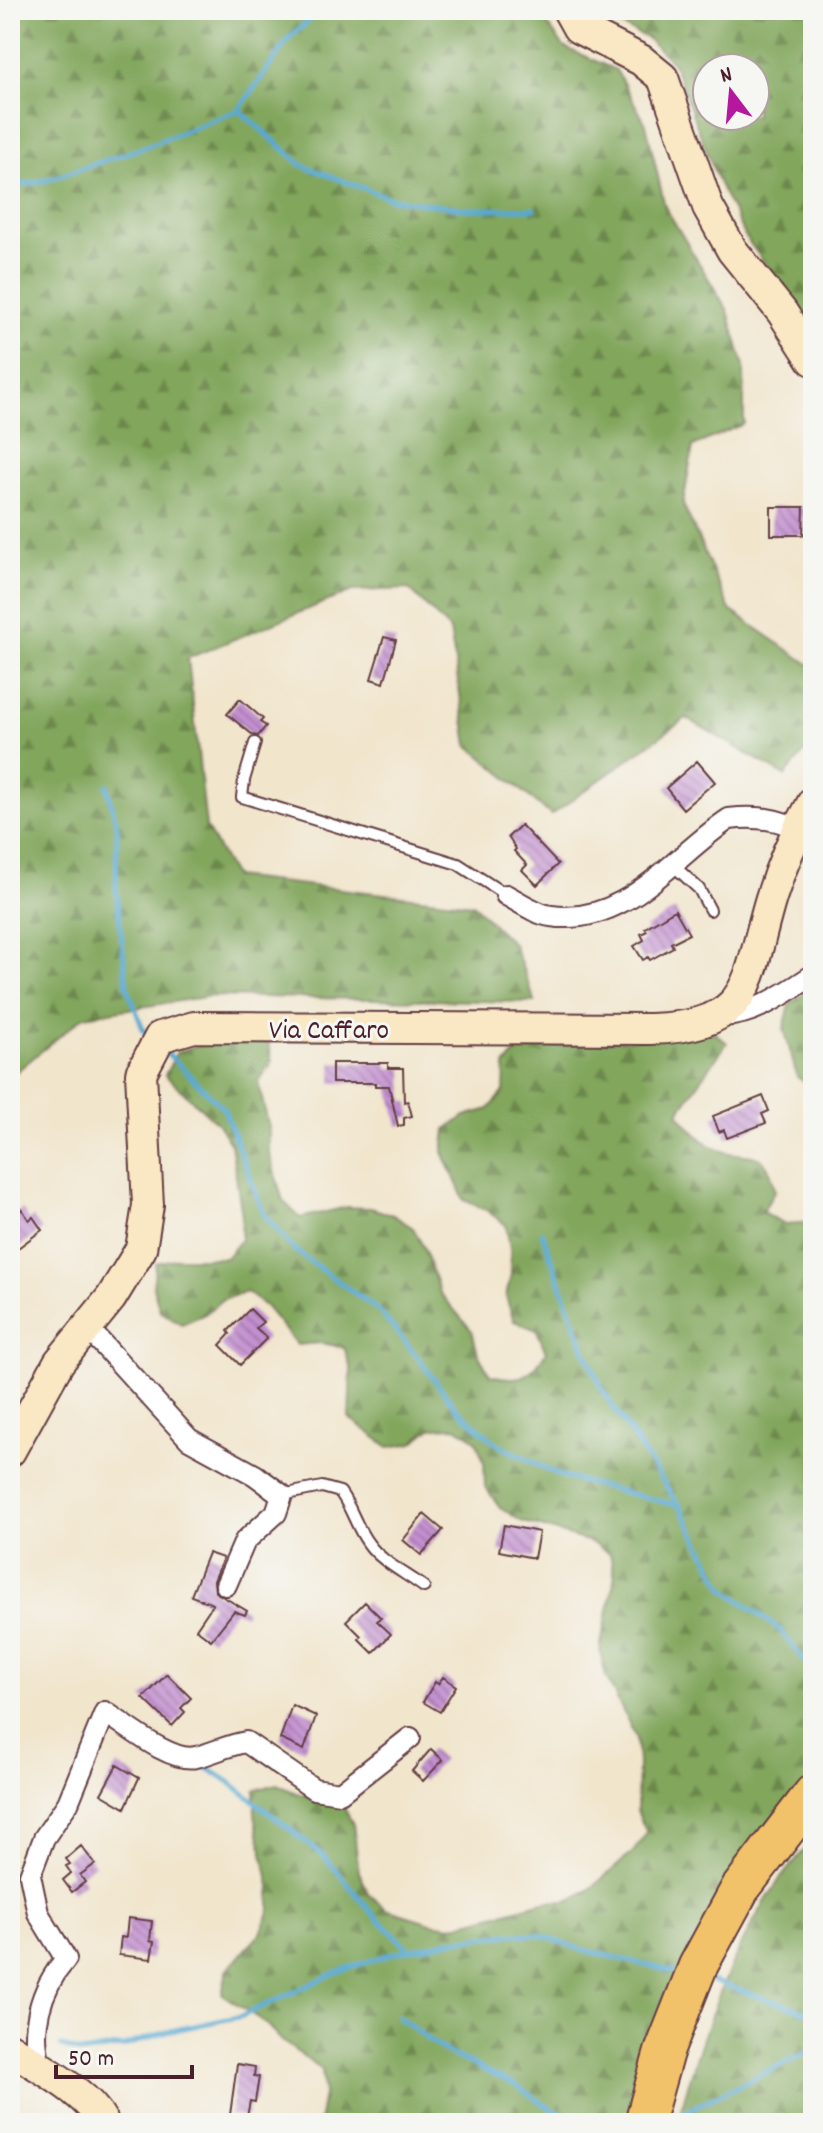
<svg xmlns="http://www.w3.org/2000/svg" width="823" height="2133" font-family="Dekko,sans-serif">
<defs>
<pattern id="forest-firs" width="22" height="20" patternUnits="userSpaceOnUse" patternTransform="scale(2)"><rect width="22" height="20" fill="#81a65c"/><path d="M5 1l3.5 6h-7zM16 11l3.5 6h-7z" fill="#6c874c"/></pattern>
<pattern id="building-back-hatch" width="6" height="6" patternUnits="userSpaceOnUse" patternTransform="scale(2)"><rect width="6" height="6" fill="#c390d0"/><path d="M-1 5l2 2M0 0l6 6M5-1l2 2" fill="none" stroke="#a075a9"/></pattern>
</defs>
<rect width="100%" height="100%" fill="#f6f6f2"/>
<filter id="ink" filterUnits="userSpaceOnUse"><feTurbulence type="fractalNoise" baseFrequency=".0125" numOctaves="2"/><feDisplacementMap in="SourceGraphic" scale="16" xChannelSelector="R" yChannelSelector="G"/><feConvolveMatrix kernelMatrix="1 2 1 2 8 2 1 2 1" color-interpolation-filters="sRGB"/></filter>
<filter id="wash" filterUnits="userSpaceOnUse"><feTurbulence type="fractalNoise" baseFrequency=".006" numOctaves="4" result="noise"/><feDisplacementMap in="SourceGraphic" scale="32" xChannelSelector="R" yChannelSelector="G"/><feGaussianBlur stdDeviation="1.8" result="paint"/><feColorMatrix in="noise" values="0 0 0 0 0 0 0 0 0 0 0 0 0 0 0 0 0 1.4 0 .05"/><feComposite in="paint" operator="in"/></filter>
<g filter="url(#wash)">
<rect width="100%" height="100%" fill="#f1e5cc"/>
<path fill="url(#forest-firs)" stroke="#666244" stroke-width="2" fill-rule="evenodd" d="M10 10H537L564 47 616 70 646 124 665 207 728 311 744 366V424L693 446 683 504 730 610 813 667V742L785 776 686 718 551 815 468 745 450 630 409 589 352 591 188 658 206 827 234 877 473 904 514 945 535 1002 211 996 84 1016 10 1077Z
M595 10H813V328L746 238 719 184 673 63 647 38 605 18ZM707 68H755V116H707Z
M813 988V1088L797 1077 784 1028 790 1004Z
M714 1032 727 1043 678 1113C688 1125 697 1137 710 1145 745 1166 766 1138 775 1191L762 1212 785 1224 813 1222V1773L635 2123H319L324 2094 322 2070 282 2041 265 2023 222 1994 227 1970 261 1933 270 1910V1886L255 1815V1790L277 1784 296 1793 342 1804 353 1824 359 1872 369 1894 386 1909 431 1923 452 1926 544 1902 568 1901 589 1890 633 1852 647 1833 637 1811 638 1762 636 1738 605 1674 600 1649 615 1577 610 1554 590 1542 521 1521 500 1507 485 1487 484 1462 476 1440 456 1427 431 1428 413 1443 389 1447 349 1418 351 1369 344 1347 320 1343 297 1345 266 1307 247 1292 223 1299 205 1314 182 1324 160 1311 153 1287 156 1263 179 1258H226L241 1239 242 1216 231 1144 217 1123 165 1075 177 1052 198 1045 268 1040 272 1062 258 1082 269 1127V1152L283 1201 300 1218 347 1207 371 1208 393 1215 413 1228 424 1248 440 1293 472 1331 478 1354 490 1375C521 1382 529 1379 546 1352L537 1330 514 1321 506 1297 511 1274 510 1248 506 1225 486 1210 464 1200 443 1152 446 1130 465 1116 489 1109 504 1092 505 1066 519 1049Z
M813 1840V2123H677C701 2038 725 1963 774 1888 785 1871 800 1855 813 1840Z"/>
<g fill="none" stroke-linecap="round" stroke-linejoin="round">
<path stroke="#57a9d2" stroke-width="5" d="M239 110 303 166 393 199 467 209H534
M10 187 47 180 136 150 239 110 289 38 321 10
M107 785 117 827 116 888 127 986 143 1029 150 1036
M166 1052 224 1109 264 1214 293 1249 378 1310 412 1350 456 1408 497 1444 563 1477 680 1506
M542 1233 585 1350 604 1393 682 1510 724 1588 780 1630 813 1672
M199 1763 231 1783 324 1856 373 1914 409 1949
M712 1981 813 2014
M398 2017 444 2051 514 2084 556 2112 590 2123
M61 2046 81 2053 124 2046 170 2031 242 2016 339 1971 394 1953 450 1941 510 1934 541 1935 580 1949 675 1972
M662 2122 813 2050"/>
</g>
<g id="blocks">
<path fill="url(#building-back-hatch)" d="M771 507H804L803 535H771Z
M384 637 396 640 384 683 371 679Z
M240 699 263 719 260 722 266 726 258 736 253 735 227 714Z
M697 761 715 782 683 809 666 788Z
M521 825 558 864 537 885 522 870 527 865 514 851 516 849 508 837Z
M675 910 689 934 671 943 673 947 650 960 648 957 643 960 634 946 644 940 641 934 647 931 645 928Z
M332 1063H388V1068H403L404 1102 408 1101 412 1116 404 1118V1125L398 1126 389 1086H375V1083H332Z
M763 1096 769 1111 762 1114 766 1123 727 1138 724 1130 719 1132 713 1116Z
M22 1209 29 1220 33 1217 42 1230 10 1254V1218Z
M250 1309 263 1322 256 1328 267 1338 240 1365 220 1345 230 1334 228 1331Z
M424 1514 443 1530 421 1555 403 1540Z
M504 1525 539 1532 534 1558 499 1551Z
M208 1553 223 1558 214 1581 215 1592 247 1611 245 1615 234 1611 211 1640 196 1629 213 1604 191 1596Z
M365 1602 381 1618 377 1621 391 1634 373 1653 359 1639 361 1636 346 1621Z
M167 1674 191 1698 181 1708 185 1712 172 1726 143 1698Z
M443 1677 456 1686 440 1712 423 1702 435 1682 438 1684Z
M292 1705 316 1716 304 1750 280 1739Z
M431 1749 443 1760 423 1781 412 1771Z
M117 1765 139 1778 125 1808 101 1794Z
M81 1846 95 1864 80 1875 85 1882 72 1892 63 1880 71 1873 66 1866 70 1864 66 1859Z
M128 1918 152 1921 150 1941 154 1942 151 1959 119 1955 121 1937 126 1938Z
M237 2064 255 2067 254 2076 259 2077 255 2102 250 2101 247 2117 230 2115Z"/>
</g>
</g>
<g filter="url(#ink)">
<use href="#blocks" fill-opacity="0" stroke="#633d43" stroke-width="2"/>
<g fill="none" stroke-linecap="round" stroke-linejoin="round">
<g stroke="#633d43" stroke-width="14">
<path id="lane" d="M255 743 244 780 242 797 458 864 506 895
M673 865 699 889 710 910
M282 1495 322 1487 340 1492C352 1508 356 1527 368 1543 380 1561 407 1574 424 1587"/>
</g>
<g stroke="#633d43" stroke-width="24">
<path id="street" d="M506 895C519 902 536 914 551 916 626 927 674 855 729 819 752 816 777 818 798 829
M716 1014C745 1022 789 991 813 975
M87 1327 189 1439 255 1475 282 1495 276 1513 245 1541 226 1585
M42 2069C28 2032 40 1989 66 1959L38 1913 30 1875 44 1838 68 1803 105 1712C127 1726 171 1763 196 1757 213 1753 228 1745 246 1742L314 1789 340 1793 410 1738"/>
</g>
<g stroke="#633d43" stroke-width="34">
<path id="secondary" d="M568 10 578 28 641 60 663 78 708 207 732 250 782 312 813 360
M10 1451 59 1362 111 1298 141 1249 148 1205 141 1073 160 1037 194 1027 650 1029C756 1026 746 980 771 898 781 865 796 832 813 802
M10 2048C38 2067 89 2093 103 2123"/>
</g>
<g stroke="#633d43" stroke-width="42">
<path id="highway" d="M644 2123 664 2052 698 1966 740 1889 813 1794"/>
</g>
<use href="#lane" stroke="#fff" stroke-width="10"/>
<use href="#street" stroke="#fff" stroke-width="20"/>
<use href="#secondary" stroke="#fae7c3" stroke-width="30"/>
<use href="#highway" stroke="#f2c26a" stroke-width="38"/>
</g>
</g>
<g text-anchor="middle" stroke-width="6" stroke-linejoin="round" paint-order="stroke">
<g font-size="28" fill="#4a1f2b" stroke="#f6f6f2">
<text x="329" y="1038">Via Caffaro</text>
</g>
</g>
<rect width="823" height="2133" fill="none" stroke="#f6f6f2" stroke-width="40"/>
<g transform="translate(731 92) rotate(344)"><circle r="38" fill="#f6f6f2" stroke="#b1a0a2" stroke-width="2"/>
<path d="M0-6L14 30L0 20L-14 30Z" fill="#b5179e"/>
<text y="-12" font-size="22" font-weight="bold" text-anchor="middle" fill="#4a1f2b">N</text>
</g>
<path d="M56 2065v12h136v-12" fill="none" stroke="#4a1f2b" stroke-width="4"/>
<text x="68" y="2065" font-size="24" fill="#4a1f2b" stroke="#f6f6f2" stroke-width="6" paint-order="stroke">50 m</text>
</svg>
